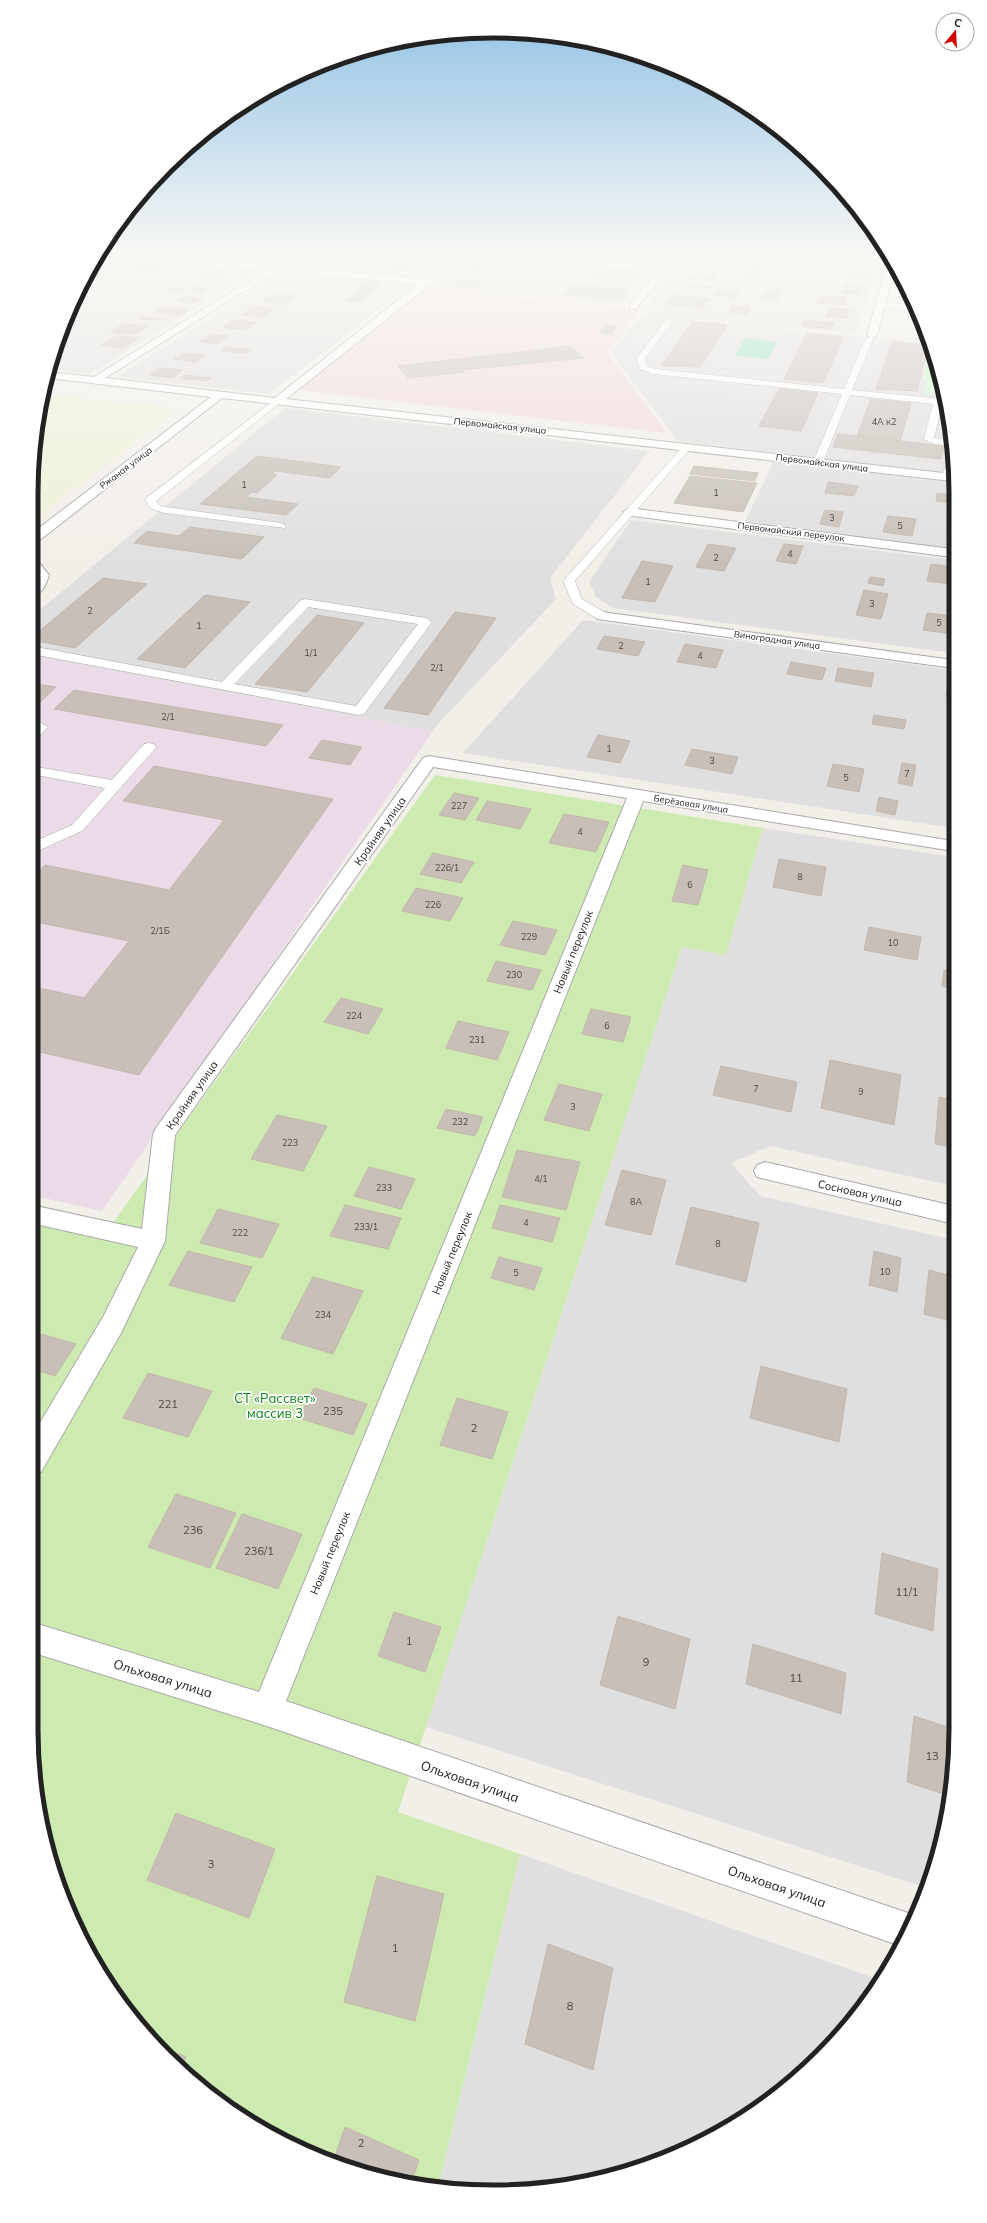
<svg xmlns="http://www.w3.org/2000/svg" width="987" height="2223" font-family="Mulish,sans-serif">
<rect width="100%" height="100%" fill="#f2efe9"/>
<path fill="#e0dfdf" d="M233 253H456L425 279 222 260Z
M475 253H663L622 305 435 287Z
M686 253H880L856 334 643 314Z
M123 258 197 264 259 270 90 374 49 369 56 345 93 262 95 259Z
M282 272 411 285 269 394 117 377Z
M642 315 928 343 952 433V474L678 441 611 353Z
M285 408 649 451 550 578 556 599 407 757 31 1181V617Z
M774 461 952 482V548L745 521Z
M631 520 952 560 953 653 613 608 596 597 589 582Z
M583 620 953 670V828L463 753Z
M763 828 953 857 954 1186 770 1146 731 1163 760 1196 954 1240 956 1729 947 1820 927 1888 426 1727 682 947 726 955Z
M520 1854 880 1980 841 2034 798 2077 725 2130 670 2157 583 2183 493 2192 438 2187Z"/>
<path fill="#f2dad9" d="M423 289 641 309 607 353 667 433 296 390Z"/>
<path fill="#ebdbe8" d="M31 655 433 731 102 1211 31 1195Z"/>
<path fill="#eef0d5" d="M42 394 178 409 31 522V493Z"/>
<path fill="#cdebb0" d="M435 775 763 828 726 955 682 947 398 1812 520 1854 438 2187 403 2183 345 2167 262 2130 212 2096 146 2034 93 1961 56 1878 40 1820 31 1729V1203L113 1223Z"/>
<path fill="#c8facc" d="M930 352 942 396 924 394 928 381 923 380Z"/>
<path fill="#88e0be" d="M745 338 777 342 768 359 735 356Z"/>
<path fill="#e2e2e2" d="M653 319 685 322 659 358 643 357 646 352 628 351Z
M853 338 883 341 865 388 833 384Z
M55 347 112 353 86 369 50 365Z
M708 369 776 377 774 380 706 373Z
M661 375 731 382 772 388 767 398 653 386Z
M828 395 864 399 851 433 813 429Z
M946 412 952 433V442L939 440Z
M835 452 952 465V471L832 457Z"/>
<path fill="#c7bfb8" stroke="#c4b6ab" d="M281 253 294 255 284 260 259 258 264 255 245 254Z
M408 253H413L429 255 421 261 396 260Z
M606 253H619L630 254 626 258 603 256Z
M801 253H830L828 258 800 255Z
M574 255 602 257 598 262 570 259Z
M495 257 520 259 514 264 489 262Z
M112 260 133 262 121 268 100 266Z
M140 262 168 265 157 271 128 269Z
M396 263 414 265 407 271 388 269Z
M840 263 855 264 853 269 838 267Z
M471 265 489 267 483 272 466 270Z
M749 266 765 267 761 274 745 273Z
M604 268H616L639 270 633 277 590 273 592 270 601 271Z
M213 269 229 271 219 277 203 276Z
M89 271 108 273 98 278 86 277Z
M243 272 253 273 247 277 238 276Z
M694 273 716 275 712 281 689 279Z
M848 273 871 275 869 280 846 278Z
M475 279 485 284 463 288 453 282Z
M365 282 383 284 359 301 346 300 361 289H356Z
M684 284 712 286 710 288 683 286Z
M844 284 862 286 861 289 843 287Z
M573 285 629 290 621 300 564 295Z
M172 287 184 288 176 293 164 291Z
M195 287 206 288 204 290H208L202 294 187 292Z
M717 289 739 291 735 297 713 295Z
M768 290 782 291 776 300 762 298Z
M843 290 860 291 859 295 842 293Z
M273 294 295 296 284 304 262 301Z
M672 295 710 299 704 307 666 304Z
M184 296 203 298 194 303 176 301Z
M820 296 847 298 844 305 816 303Z
M732 306 750 308 747 314 729 312Z
M253 307 274 309 263 317 242 315Z
M167 308 189 310 181 316 159 313 155 311Z
M830 308 850 310 847 318 826 316Z
M140 317 169 320 138 319Z
M233 320 256 322 246 330 222 327Z
M805 320 834 323 831 329 802 326Z
M692 322 727 325 700 367 661 366Z
M123 324 148 326 134 334 110 332Z
M605 325 617 326 612 334 600 333Z
M807 333 844 337 823 383 784 379Z
M212 334 228 336 217 344 201 342Z
M117 336 139 338 124 348 101 345Z
M892 342 928 345 917 391 876 389Z
M571 346 584 358 462 370 464 372 408 378 398 366Z
M227 347 251 350 246 353 222 351Z
M184 353 206 355 196 362 174 359Z
M160 368 183 370 173 378 149 375Z
M185 375 211 378 206 381 180 378Z
M779 389 818 393 801 431 759 426Z
M871 399 911 403 900 441 857 436Z
M838 434 857 436 944 446 941 459 833 447Z
M257 456 288 460 341 467 330 478 276 471 272 474 277 475 257 493 252 492 246 497 298 504 286 515 200 504Z
M694 466 758 473 755 481 690 474Z
M690 476 757 483 743 512 674 503Z
M828 482 858 486 854 496 825 493Z
M937 493 952 495V503L936 501Z
M825 510 843 512 839 527 820 524Z
M888 516 916 519 912 536 883 532Z
M190 527 264 537 242 559 134 543 147 531 179 536Z
M708 544 736 548 724 571 696 567Z
M784 544 803 546 796 564 776 561Z
M642 561 673 566 655 602 622 598Z
M931 564 952 567 950 584 927 581Z
M870 577 885 579 883 586 868 583Z
M103 578 147 584 75 648 31 640V638Z
M864 590 888 594 881 619 856 615Z
M205 595 250 602 185 668 137 659Z
M455 612 496 618 428 715 384 708Z
M927 613 953 616V634L923 630Z
M317 615 364 623 307 692 255 684Z
M604 636 645 642 638 656 597 649Z
M685 644 723 650 716 668 677 662Z
M791 662 826 668 822 680 787 674Z
M838 668 874 673 871 687 835 681Z
M949 680H953V697L946 696Z
M31 683 56 687 31 711Z
M74 690 283 725 266 746 54 709Z
M874 715 906 720 904 729 872 724Z
M598 735 630 741 620 763 587 757Z
M322 740 362 747 350 765 309 758Z
M692 749 738 757 732 774 685 765Z
M902 763 916 765 912 786 898 783Z
M833 764 864 769 859 792 827 786Z
M154 766 333 799 139 1075 31 1050V986L84 998 129 941 31 921V880L45 865 169 890 224 820 123 801Z
M454 793 479 798 465 820 439 815Z
M879 797 898 801 895 815 876 811Z
M487 801 531 809 520 829 476 820Z
M564 814 609 822 596 852 549 843Z
M433 853 474 862 461 883 420 874Z
M779 859 826 867 821 896 773 887Z
M683 865 708 870 698 905 672 901Z
M416 888 463 898 450 921 402 911Z
M513 921 557 930 545 955 500 945Z
M869 927 921 937 917 960 864 950Z
M496 961 541 970 532 990 487 981Z
M944 970 954 972V989L942 986Z
M341 998 383 1009 368 1034 324 1022Z
M591 1009 631 1017 623 1042 582 1034Z
M458 1021 509 1032 497 1060 446 1048Z
M830 1060 901 1075 894 1125 821 1108Z
M721 1066 797 1082 791 1112 713 1095Z
M559 1084 602 1094 589 1131 544 1120Z
M939 1097 954 1100V1147L935 1144Z
M446 1109 483 1117 475 1136 437 1128Z
M277 1115 327 1126 303 1171 251 1159Z
M517 1150 580 1162 566 1210 502 1197Z
M369 1167 415 1179 401 1209 354 1196Z
M622 1170 666 1180 651 1235 605 1225Z
M345 1205 401 1218 388 1249 330 1236Z
M500 1205 560 1218 552 1242 492 1228Z
M691 1207 759 1223 746 1282 676 1264Z
M218 1209 279 1224 262 1258 200 1243Z
M188 1251 252 1267 234 1302 169 1285Z
M874 1251 901 1258 897 1292 869 1285Z
M499 1257 542 1268 534 1290 491 1278Z
M929 1270 955 1277V1322L924 1314Z
M313 1277 363 1291 333 1354 281 1338Z
M41 1334 76 1344 55 1376 31 1369V1349Z
M761 1366 847 1389 839 1442 750 1418Z
M148 1373 212 1391 188 1437 123 1418Z
M314 1388 367 1404 353 1435 299 1418Z
M457 1398 508 1412 492 1459 440 1445Z
M176 1494 236 1513 210 1568 148 1547Z
M242 1514 302 1534 278 1589 216 1568Z
M882 1553 938 1569 933 1631 875 1614Z
M394 1612 441 1627 425 1672 378 1656Z
M618 1616 690 1639 675 1709 600 1685Z
M753 1644 846 1673 841 1714 746 1684Z
M914 1716 956 1730 950 1796 907 1782Z
M176 1813 275 1849 249 1918 147 1880Z
M377 1876 444 1894 415 2021 344 2002Z
M548 1944 613 1968 593 2070 525 2044Z
M156 2044 186 2057 181 2068Z
M345 2127 419 2160 411 2184 345 2167 333 2162Z"/>
<g fill="none" stroke-linecap="round" stroke-linejoin="round">
<g stroke="#a9a9a9" stroke-width="1">
<path id="service" d="M877 302 914 305 916 309 880 306 876 304Z
M666 319 673 321 645 358 647 366 655 369 844 389 865 339 872 337 873 339 852 390 943 399 944 405 942 404 934 438 952 440V446L934 444 924 439 933 404 850 395 823 462 818 465 814 464 813 462 842 394 653 374 640 369 637 358Z
M277 398 280 399V403L156 501 159 505 166 507 281 523 286 526 285 528 165 513 151 509 145 500 146 498Z
M687 444 690 445V449L575 581 582 599 606 613 608 616 606 619H598L573 604 563 581 565 579 684 445Z
M949 466 952 467V477L947 480 943 479 942 477 944 469Z
M305 599 426 618 432 622 364 714 359 715 31 654V646L222 682 301 600ZM308 607 418 624 356 706 234 684Z
M41 723 48 727 36 740 31 741V729L36 724Z
M149 743 154 744 156 747 154 750 82 831 31 854V843L72 825 105 788 31 774V766L112 780 144 744Z"/>
</g>
<g stroke="#a9a9a9" stroke-width="2">
<path id="minor" d="M106 253H141L424 279 456 253H466L431 284 286 399 952 474V481L222 398 36 543 31 544V534L211 397 48 378V372L94 377 267 270 110 255ZM277 271 418 284 275 398 105 378Z
M672 253H681L636 309H630V305Z
M889 262 894 270 877 335 872 338 869 337 867 335 887 264Z
M629 508 952 549V557L625 515 623 512Z
M31 558 36 559 49 575C46 585 42 594 31 597V586L35 575 31 570Z
M602 612 953 660V668L597 619 595 616Z
M429 756 953 841V851L643 801 286 1701 908 1913 914 1916 901 1946 267 1726 31 1652V1622L259 1692 627 798 433 767 175 1135 165 1241 121 1333 41 1472 31 1476V1438L103 1317 138 1247 31 1223V1205L142 1229 153 1134 156 1128 423 758Z
M765 1162 954 1206V1224L757 1177 754 1171 757 1165Z"/>
</g>
<use href="#service" fill="#fff" fill-rule="evenodd"/>
<use href="#minor" fill="#fff" fill-rule="evenodd"/>
</g>
<linearGradient id="sky" x2="0" y2="1"><stop stop-color="#8fc0e4"/><stop offset="0.45" stop-color="#f9f8f5"/><stop offset="1" stop-color="#f9f8f5" stop-opacity="0"/></linearGradient>
<rect width="987" height="565" fill="url(#sky)"/>
<g text-anchor="middle" stroke-width="3.5" stroke-linejoin="round" paint-order="stroke">
<g font-size="9" fill="#4b4948">
<text x="884" y="425">4А к2</text>
<text x="244" y="488">1</text>
<text x="716" y="496">1</text>
<text x="832" y="521">3</text>
<text x="900" y="529">5</text>
<text x="790" y="557">4</text>
<text x="716" y="561">2</text>
<text x="648" y="585">1</text>
<text x="872" y="607">3</text>
<text x="90" y="614">2</text>
<text x="939" y="626">5</text>
<text x="199" y="629">1</text>
<text x="621" y="649">2</text>
<text x="311" y="656">1/1</text>
<text x="700" y="659">4</text>
<text x="437" y="671">2/1</text>
<text x="168" y="720">2/1</text>
<text x="609" y="752">1</text>
<text x="712" y="764">3</text>
<text x="907" y="777">7</text>
<text x="846" y="781">5</text>
<text x="459" y="809">227</text>
<text x="580" y="835">4</text>
<text x="447" y="871">226/1</text>
<text x="800" y="880">8</text>
<text x="690" y="888">6</text>
<text x="433" y="908">226</text>
<text x="160" y="934">2/1Б</text>
<text x="529" y="940">229</text>
<text x="893" y="946">10</text>
<text x="514" y="978">230</text>
<text x="354" y="1019">224</text>
<text x="607" y="1029">6</text>
<text x="477" y="1043">231</text>
<text x="756" y="1092">7</text>
<text x="861" y="1095">9</text>
<text x="573" y="1110">3</text>
<text x="460" y="1125">232</text>
<text x="290" y="1146">223</text>
<text x="541" y="1182">4/1</text>
<text x="384" y="1191">233</text>
<text x="636" y="1205">8А</text>
<text x="526" y="1226">4</text>
<text x="366" y="1230">233/1</text>
<text x="240" y="1236">222</text>
<text x="718" y="1247">8</text>
<text x="885" y="1275">10</text>
<text x="516" y="1276">5</text>
<text x="323" y="1318">234</text>
</g>
<g font-size="9" fill="#222" stroke="#fff">
<text transform="translate(500 426) rotate(6)" y="3">Первомайская улица</text>
<text transform="translate(822 463) rotate(7)" y="3">Первомайская улица</text>
<text transform="translate(126 468) rotate(-37)" y="3">Ржаная улица</text>
<text transform="translate(791 532) rotate(7)" y="3">Первомайский переулок</text>
<text transform="translate(777 640) rotate(8)" y="3">Виноградная улица</text>
<text transform="translate(691 804) rotate(9)" y="3">Берёзовая улица</text>
</g>
<g font-size="11" fill="#222" stroke="#fff">
<text transform="translate(380 831) rotate(-55)" y="4">Крайняя улица</text>
<text transform="translate(573 952) rotate(-68)" y="4">Новый переулок</text>
<text transform="translate(192 1095) rotate(-55)" y="4">Крайняя улица</text>
<text transform="translate(860 1193) rotate(13)" y="4">Сосновая улица</text>
<text transform="translate(452 1253) rotate(-68)" y="4">Новый переулок</text>
<text transform="translate(330 1553) rotate(-68)" y="4">Новый переулок</text>
</g>
<g font-size="11" fill="#4b4948">
<text x="168" y="1408">221</text>
<text x="333" y="1415">235</text>
<text x="474" y="1432">2</text>
<text x="193" y="1534">236</text>
<text x="259" y="1555">236/1</text>
<text x="907" y="1596">11/1</text>
<text x="409" y="1645">1</text>
<text x="646" y="1666">9</text>
<text x="796" y="1682">11</text>
<text x="932" y="1760">13</text>
<text x="211" y="1868">3</text>
<text x="395" y="1952">1</text>
<text x="570" y="2010">8</text>
<text x="361" y="2147">2</text>
</g>
<g font-size="13" fill="#0c8416" stroke="#fff">
<text x="275" y="1403">СТ «Рассвет»<tspan x="275" dy="15">массив 3</tspan></text>
</g>
<g font-size="13" fill="#222" stroke="#fff">
<text transform="translate(163 1678) rotate(17)" y="5">Ольховая улица</text>
<text transform="translate(470 1781) rotate(19)" y="5">Ольховая улица</text>
<text transform="translate(777 1886) rotate(19)" y="5">Ольховая улица</text>
</g>
</g>
<path d="M0 0H987V2223H0ZM493 38H494A455 455 0 0 1 949 493V1730A455 455 0 0 1 494 2185H493A455 455 0 0 1 38 1730V493A455 455 0 0 1 493 38Z" fill="#fff" fill-rule="evenodd"/>
<path fill="none" stroke="#222" stroke-width="5" d="M493 38H494A455 455 0 0 1 949 493V1730A455 455 0 0 1 494 2185H493A455 455 0 0 1 38 1730V493A455 455 0 0 1 493 38Z"/>
<g transform="translate(955 32) rotate(18)"><circle r="19" fill="#ffffff" stroke="#a7a7a7"/>
<path d="M0-3L7 15L0 10L-7 15Z" fill="#d40000"/>
<text y="-6" font-size="11" font-weight="bold" text-anchor="middle" fill="#222222">С</text>
</g>
</svg>
